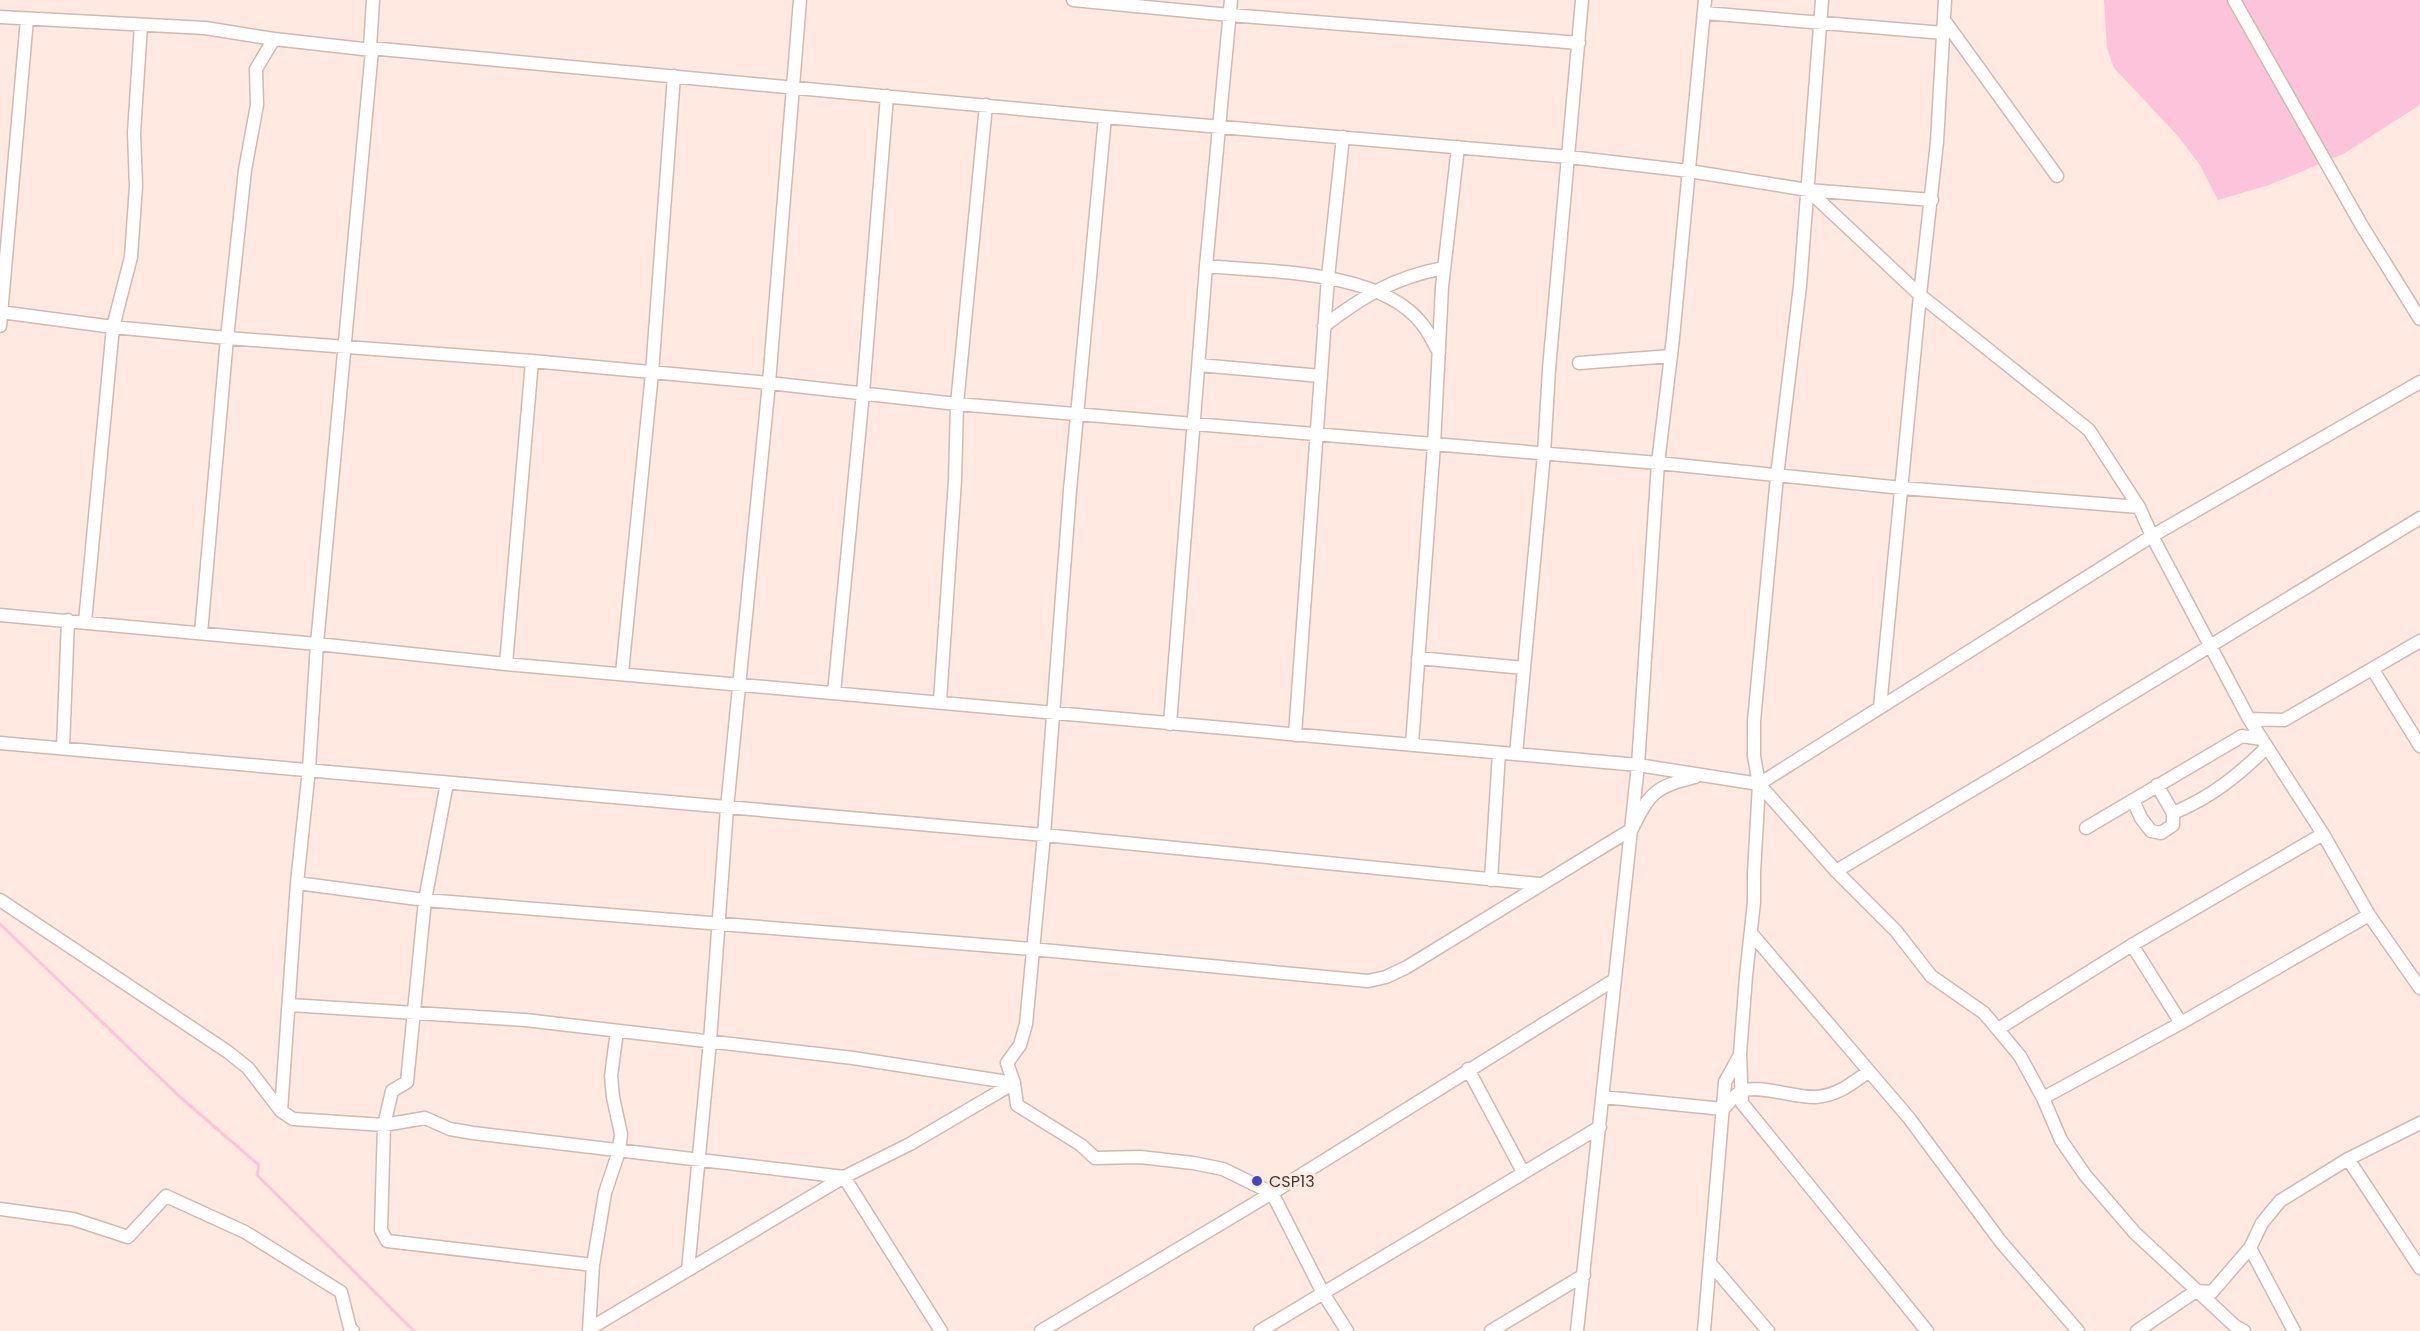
<svg xmlns="http://www.w3.org/2000/svg" width="2420" height="1331" font-family="Poppins,sans-serif">
<rect width="100%" height="100%" fill="#ffe9e0"/>
<path fill="#fcc3db" d="M2104 0H2420V105L2343 154 2269 185 2218 200 2200 165 2178 136 2114 68 2107 48Z"/>
<g fill="none" stroke-linecap="round" stroke-linejoin="round">
<path stroke="#fcc3db" stroke-width="3" d="M0 924 180 1097 259 1165 257 1175 414 1331"/>
<g stroke="#cfb9b1" stroke-width="15">
<path id="minor" d="M373 0 370 48 372 50 317 644 309 769 297 883 281 1111 293 1119 384 1125 425 1118 450 1129 473 1133 844 1177 941 1331
M1073 0 1230 15 1579 43
M1822 0 1800 286 1777 476 1754 721V756L1759 784 1754 873V902L1746 976 1740 1054 1742 1103 1927 1331
M2234 0 2362 226 2420 319
M1704 13 1944 33
M0 17 205 28 274 39 372 50
M1944 20 2057 176
M370 48 1105 117 1569 157 1689 171 1808 190 1932 200
M1105 117 1070 490 1044 835 1026 1024 1020 1045 1007 1063 1014 1083 1017 1105 1081 1145 1095 1158 1140 1157 1193 1163 1223 1169 1272 1193 1323 1293 1347 1331
M1808 190 1920 295 2089 430 2139 507 2152 536 2249 719 2323 834 2369 915 2420 988
M1206 266C1269 272 1381 270 1422 324 1429 332 1433 343 1439 352
M0 312 113 327 227 338 532 361 769 383 957 404 1658 463 1902 488 2139 507
M0 326 27 19
M1324 326C1363 296 1395 277 1444 268
M1579 363 1671 356
M1199 365 1321 376
M0 615 317 644 506 664 1638 765 1759 784 1836 871 1896 931 1931 976 1984 1013 2020 1056 2043 1098 2061 1140 2085 1175 2135 1233 2235 1326 2244 1331
M85 622 113 327 131 257 136 186 134 133 141 25
M201 633 227 338 245 170 257 105 256 69 274 39
M1418 658 1524 668
M506 664 532 361
M2373 670 2420 746
M622 673 652 373 674 76
M834 693 863 393 887 96
M940 701 955 480 957 404 986 105
M1880 707 1920 295 1937 142 1945 0
M2249 719 2284 720 2420 641
M1170 724 1206 266 1231 0
M1295 735 1328 277 1343 137
M0 743 1044 835 1539 884
M1412 745 1434 445 1442 287 1458 147
M63 747 68 620
M1516 754 1544 454 1549 369 1582 0
M447 783 425 900 407 1082 392 1091 384 1125 381 1230 387 1241 593 1265
M1759 784 2152 536 2420 382
M2133 800 2141 818 2151 831 2161 833 2173 825V813L2157 785
M2173 813C2210 798 2239 775 2267 747
M2086 828 2242 736 2262 739
M1836 871 2036 752 2420 518
M1491 880 1499 753
M297 883 425 900 1032 949 1368 981 1386 977 1407 967 1632 829C1650 792 1655 787 1695 777
M0 900 228 1052 248 1068 281 1111
M1751 933 1909 1118 2001 1242 2078 1331
M2132 945 2181 1023
M290 1005 525 1020 853 1058 1014 1083
M1998 1029 2132 945 2323 834
M1468 1069 1523 1172
M1603 1097 1723 1109C1728 1104 1734 1096 1740 1092 1754 1083 1796 1098 1815 1097 1837 1096 1853 1083 1869 1071
M2043 1098 2181 1023 2369 915
M2348 1159 2420 1268
M0 1209 73 1219 128 1237 166 1196 245 1232 341 1292 350 1328 353 1331
M2250 1248 2294 1331
M1710 1263 1768 1331
M688 1270 710 1041 727 808 769 383 800 0
M589 1329 844 1177 910 1144 1014 1083
M589 1331 593 1265 605 1193 619 1151 621 1134 613 1097 611 1076 617 1031
M1041 1331 1272 1193 1614 980
M1260 1331 1600 1127
M1491 1331 1584 1275
M1577 1331 1638 765 1658 463 1673 338 1705 0
M1704 1331 1725 1082 1740 1055
M2137 1331 2196 1291 2212 1292 2250 1248 2262 1223 2280 1201 2348 1159 2420 1123"/>
</g>
<use href="#minor" stroke="#fff" stroke-width="12"/>
</g>
<circle fill="#4347bc" stroke="#ffe9e0" stroke-width="2" cx="1257" cy="1181" r="6"/>
<g text-anchor="middle" stroke-width="6" stroke-linejoin="round" paint-order="stroke">
<g font-size="16" fill="#3f3633" stroke="#ffe9e0" text-anchor="start">
<text x="1269" y="1187">CSP13</text>
</g>
</g>
</svg>
